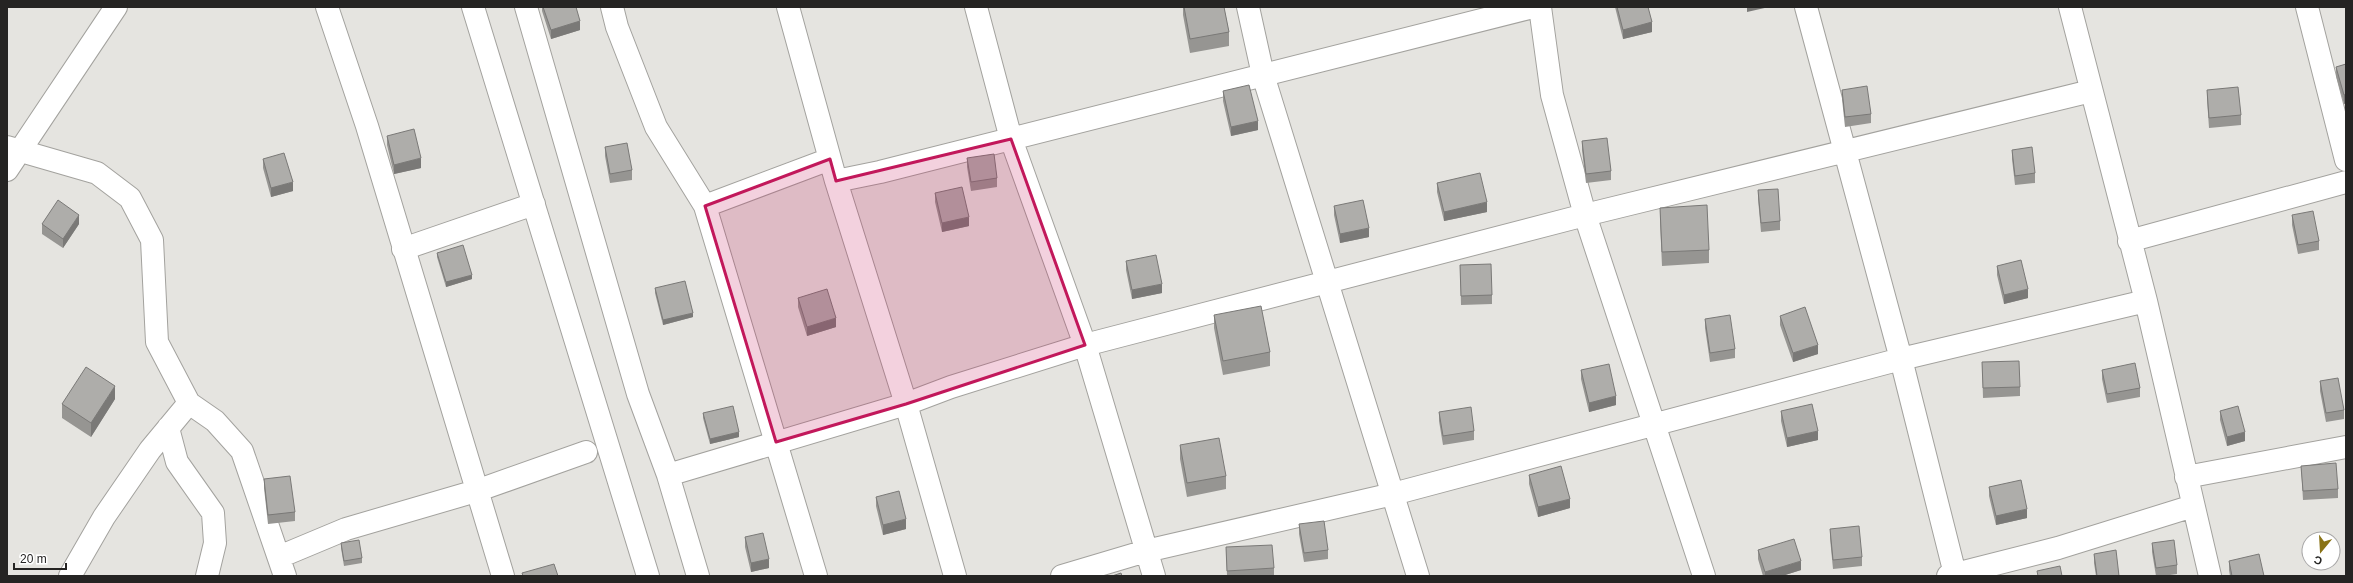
<svg xmlns="http://www.w3.org/2000/svg" width="2353" height="583" font-family="Arial,sans-serif">
<rect width="100%" height="100%" fill="#e5e4e0"/>
<g fill="none" stroke-linecap="round" stroke-linejoin="round">
<g stroke="#a3a29e" stroke-width="24">
<path id="minor" d="M327 7 367 126 503 576
M473 7 648 576
M526 7 638 394 668 475 698 576
M612 7 617 27 656 127 705 206 816 576
M788 7 836 181 906 404 955 576
M976 7 1011 139 1085 345 1154 576
M1248 7 1263 75 1418 576
M1540 7 1552 95 1585 215 1704 576
M1806 7 1901 359 1955 574
M2070 7 2146 301 2210 576
M2307 7 2346 160
M7 147 97 173 130 198 152 240 157 342 189 403 215 421 242 451 285 576
M7 170 116 7
M836 181 880 172 1533 7
M705 206 830 159
M2129 241 2346 182
M403 249 534 204
M168 428 177 462 213 513 215 543 207 576
M668 475 906 404 951 387 1085 345 1585 215 2091 91
M2186 477 2346 447
M279 557 346 529 476 491 586 452
M70 576 104 517 150 450 189 403
M1062 576 1146 551 1393 494 1901 359 2146 301
M1948 576 2058 548 2193 506"/>
</g>
<use href="#minor" stroke="#fff" stroke-width="22"/>
</g>
<path fill="#969592" d="M542 7H576L580 30 551 39 542 11Z
M1183 7H1224L1229 32V46L1190 53 1183 15Z
M1615 7H1648L1652 32 1623 39Z
M2346 64V103L2344 104 2336 76V67Z
M1842 90 1871 114V123L1845 127 1842 99Z
M2207 90 2241 115V125L2209 128 2207 99Z
M1223 91 1258 130 1231 136 1223 101Z
M387 136 421 168 394 174 387 145Z
M1582 141 1611 171V180L1586 183 1582 150Z
M605 147 632 170V180L610 183 605 156Z
M2012 150 2035 173V183L2015 185 2012 159Z
M967 158 997 178V187L971 191 967 167Z
M263 159 293 191 271 197 263 168Z
M1437 183 1487 212 1444 221 1437 192Z
M1758 190 1780 221V230L1761 232 1758 199Z
M935 193 969 226 942 232 935 202Z
M1334 206 1369 237 1340 243 1334 215Z
M1660 208 1709 250V263L1662 266 1660 221Z
M2292 215 2319 241V250L2298 254 2292 225Z
M42 224H79L63 248 42 234Z
M437 253 472 279 446 287 437 257Z
M1126 261 1162 293 1132 299 1126 270Z
M1460 265 1492 295V304L1461 305Z
M1997 266 2028 298 2004 304 1997 275Z
M655 288 693 317 663 325 655 293Z
M798 298 836 327 807 336 798 307Z
M1214 315 1270 352V366L1223 375 1214 328Z
M1780 316 1818 354 1793 362 1780 325Z
M1705 319 1735 349V358L1710 362 1705 328Z
M1982 362 2020 387V396L1983 398Z
M1581 370 1616 405 1589 412 1581 379Z
M2102 370 2140 388V397L2107 403 2102 379Z
M2320 381 2344 410V419L2326 422 2320 391Z
M115 399 91 437 62 418V404Z
M1781 411 1818 440 1787 447 1781 421Z
M2220 411 2245 441 2227 446 2220 420Z
M1439 412 1474 431V440L1443 445 1439 421Z
M703 413 739 437 710 444 703 418Z
M1180 445 1226 476V489L1187 497 1180 459Z
M2301 466 2338 489V498L2303 500Z
M1529 475 1570 508 1538 517 1529 484Z
M264 479 295 512V521L268 524 264 488Z
M1989 487 2027 518 1996 525 1989 496Z
M876 497 906 529 883 535 876 506Z
M1299 524 1328 550V559L1304 562 1299 534Z
M1830 529 1862 557V566L1833 569 1830 538Z
M745 537 769 568 751 572 745 547Z
M341 543 362 558V563L344 566 341 548Z
M2152 543 2177 565V574L2163 576H2156L2152 552Z
M1226 547 1274 568V576H1227Z
M1758 550 1801 570 1782 576H1763L1758 559Z
M2094 554 2119 576H2096L2094 563Z
M2229 561 2264 576H2230L2229 570Z"/>
<path fill="#7a7977" d="M1747 7H1769L1747 12Z
M580 21V30L551 39V30Z
M1652 22V32L1623 39V30Z
M2346 94V103L2344 104V95Z
M1258 121V130L1231 136V127Z
M421 158V168L394 174V165Z
M293 182V191L271 197V188Z
M1487 202V212L1444 221V212Z
M79 215V224L63 248V239Z
M969 217V226L942 232V223Z
M1369 228V237L1340 243V234Z
M472 275V279L446 287V282Z
M1162 284V293L1132 299V290Z
M2028 289V298L2004 304V295Z
M693 313V317L663 325V320Z
M836 318V327L807 336V327Z
M1818 345V354L1793 362V353Z
M115 386V399L91 437V423Z
M1616 396V405L1589 412V403Z
M1818 431V440L1787 447V438Z
M739 432V437L710 444V439Z
M2245 432V441L2227 446V437Z
M1570 499V508L1538 517V507Z
M2027 509V518L1996 525V516Z
M906 519V529L883 535V525Z
M769 559V568L751 572V563Z
M1801 561V570L1782 576H1765V572Z"/>
<path fill="#aeadaa" stroke="#7a7977" d="M543 7H576L580 21 551 30Z
M1184 7H1224L1229 32 1190 39Z
M1617 7H1648L1652 22 1623 30Z
M2346 64V94L2344 95 2336 67Z
M1249 85 1258 121 1231 127 1223 91Z
M1867 86 1871 114 1845 117 1842 90Z
M2238 87 2241 115 2209 118 2207 90Z
M414 129 421 158 394 165 387 136Z
M1607 138 1611 171 1586 174 1582 141Z
M627 143 632 170 610 174 605 147Z
M2032 147 2035 173 2015 176 2012 150Z
M284 153 293 182 271 188 263 159Z
M994 154 997 178 971 182 967 158Z
M1480 173 1487 202 1444 212 1437 183Z
M962 187 969 217 942 223 935 193Z
M1778 189 1780 221 1761 223 1758 190Z
M58 200 79 215 63 239 42 224Z
M1363 200 1369 228 1340 234 1334 206Z
M1707 205 1709 250 1662 252 1660 208Z
M2313 211 2319 241 2298 245 2292 215Z
M463 245 472 275 446 282 437 253Z
M1156 255 1162 284 1132 290 1126 261Z
M2021 260 2028 289 2004 295 1997 266Z
M1491 264 1492 295 1461 296 1460 265Z
M685 281 693 313 663 320 655 288Z
M827 289 836 318 807 327 798 298Z
M1261 306 1270 352 1223 361 1214 315Z
M1805 307 1818 345 1793 353 1780 316Z
M1730 315 1735 349 1710 353 1705 319Z
M2019 361 2020 387 1983 388 1982 362Z
M2135 363 2140 388 2107 394 2102 370Z
M1609 364 1616 396 1589 403 1581 370Z
M86 367 115 386 91 423 62 404Z
M2338 378 2344 410 2326 413 2320 381Z
M1812 404 1818 431 1787 438 1781 411Z
M733 406 739 432 710 439 703 413Z
M2238 406 2245 432 2227 437 2220 411Z
M1471 407 1474 431 1443 436 1439 412Z
M1219 438 1226 476 1187 483 1180 445Z
M2336 463 2338 489 2303 491 2301 466Z
M1561 466 1570 499 1538 507 1529 475Z
M290 476 295 512 268 515 264 479Z
M2021 480 2027 509 1996 516 1989 487Z
M899 491 906 519 883 525 876 497Z
M1324 521 1328 550 1304 553 1299 524Z
M1859 526 1862 557 1833 560 1830 529Z
M763 533 769 559 751 563 745 537Z
M1794 539 1801 561 1765 572 1758 550Z
M359 540 362 558 344 561 341 543Z
M2174 540 2177 565 2156 568 2152 543Z
M1272 545 1274 568 1227 571 1226 547Z
M2116 550 2119 576H2097L2094 554Z
M2259 554 2264 576H2232L2229 561Z
M554 564 558 576H523L522 573Z
M2060 566 2062 576H2038L2037 571Z
M1121 573 1122 576H1112Z"/>
<path fill="#c2185b" fill-opacity="0.2" stroke="#c2185b" stroke-width="3" stroke-linejoin="round" d="M1011 139 1085 345 906 404 776 442 705 206 830 159 836 181Z"/>
<rect width="2353" height="583" fill="none" stroke="#252423" stroke-width="16"/>
<g transform="translate(2321 551) rotate(198)"><circle r="19" fill="#ffffff" stroke="#a8a7a7"/>
<path d="M0-3L7 15L0 10L-7 15Z" fill="#8a7316"/>
<text y="-6" font-size="11" font-weight="bold" text-anchor="middle" fill="#252423">С</text>
</g>
<path d="M14 563v6h52v-6" fill="none" stroke="#252423" stroke-width="2"/>
<text x="20" y="563" font-size="12" fill="#252423" stroke="#ffffff" stroke-width="3" paint-order="stroke">20 m</text>
</svg>
